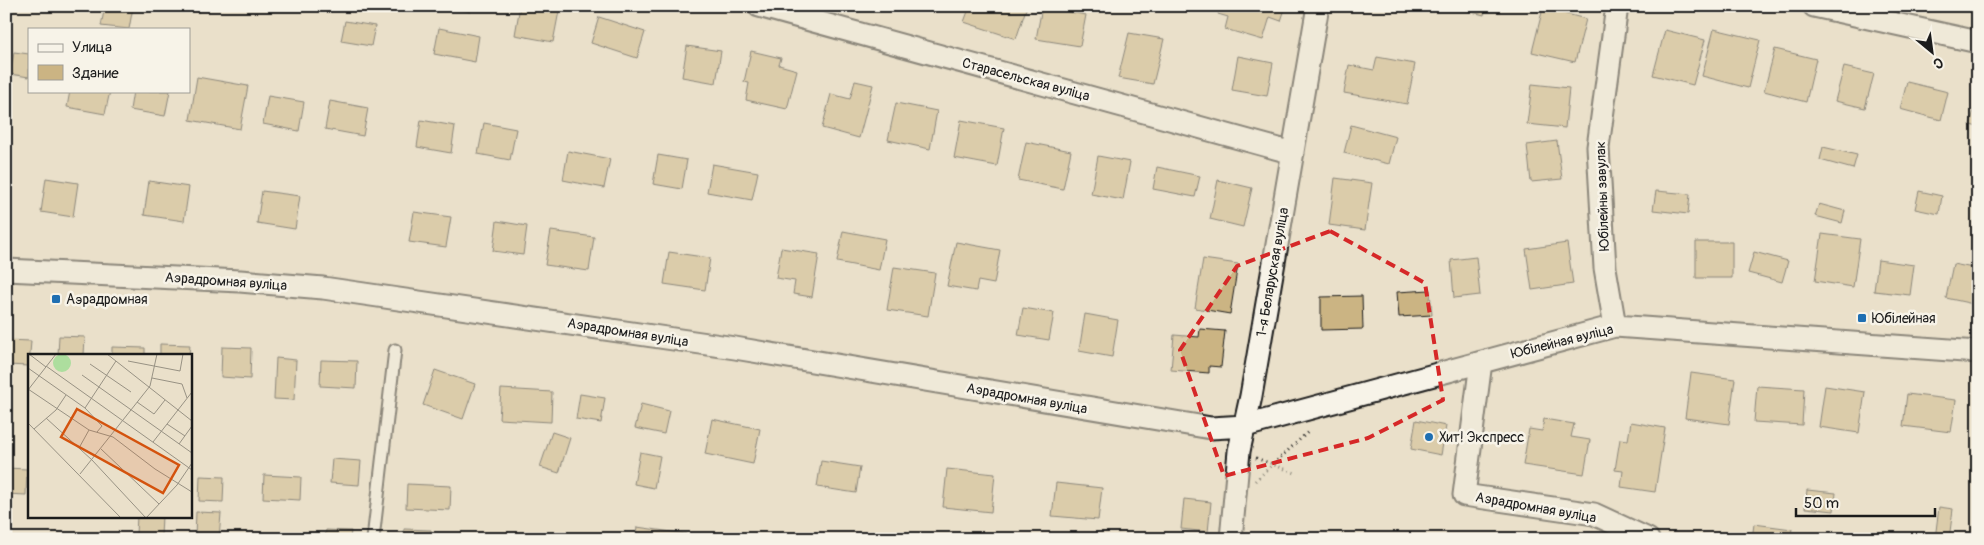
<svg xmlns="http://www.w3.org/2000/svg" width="1984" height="545" font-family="Pangolin,sans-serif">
<rect width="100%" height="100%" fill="#eae0ca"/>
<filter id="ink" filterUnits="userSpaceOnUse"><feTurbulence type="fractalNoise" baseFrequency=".02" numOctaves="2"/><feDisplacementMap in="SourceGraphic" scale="10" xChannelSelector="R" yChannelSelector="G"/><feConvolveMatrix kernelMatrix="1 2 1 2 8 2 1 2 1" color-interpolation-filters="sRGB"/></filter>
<g filter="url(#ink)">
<path fill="#cbb483" stroke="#1c1c1c" d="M105 6 133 7 129 29 101 26Z
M164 6H200L199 12Z
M446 6H472L470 12Z
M520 6H560L553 42 515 35Z
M922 6H935L934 10Z
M970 6H1027L1016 39 964 22Z
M1220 6H1286L1281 21 1270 17 1263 40 1225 29 1228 17 1218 14Z
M1448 6H1486L1484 15Z
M1042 7 1086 15 1080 46 1036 39Z
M1543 8 1586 19 1575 62 1532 52Z
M599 17 645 32 637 58 591 43Z
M345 21 375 26 371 46 341 41Z
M439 28 479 36 475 62 434 54Z
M1714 29 1760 40 1748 88 1702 76Z
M1665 30 1705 40 1693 85 1653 75Z
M1129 33 1164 39 1153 84 1118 78Z
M687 46 721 51 716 83 682 77Z
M1775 49 1816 59 1806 102 1764 91Z
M751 51 781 58 779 65 797 70 787 109 746 100 749 83 744 82Z
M14 52 29 54V77L10 74Z
M1238 56 1273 63 1267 96 1232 90Z
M1377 57 1415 64 1407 104 1344 93 1349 65 1374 70Z
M1844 67 1874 74 1865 108 1835 101Z
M197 77 248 86 240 129 190 120Z
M855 81 873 85 859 138 822 128 831 94 850 99Z
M1907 82 1948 92 1941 120 1900 109Z
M1532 84 1569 88 1565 128 1527 124Z
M70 91H110L105 114 67 107Z
M133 91H170L165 116 130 110Z
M1978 95V127L1970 125Z
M268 96 304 102 299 131 263 124Z
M330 101 368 108 363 136 325 129Z
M896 103 937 111 930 149 888 140Z
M421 120 455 126 451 153 417 147Z
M961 120 1004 128 997 166 954 158Z
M484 123 516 129 510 160 478 154Z
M1351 125 1396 137 1389 164 1344 153Z
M1557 141 1562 179 1531 182 1527 145Z
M1026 142 1071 151 1063 189 1018 180Z
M1823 147 1857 155 1853 169 1820 160Z
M568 151 610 159 604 188 563 180Z
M658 155 687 160 682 189 653 184Z
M1098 156 1130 162 1123 200 1091 194Z
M712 164 758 172 752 200 707 192Z
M1157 167 1200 176 1195 197 1153 189Z
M46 178 78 183 73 217 41 212Z
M1335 178 1372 183 1365 230 1329 225Z
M1218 180 1252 188 1243 227 1210 219Z
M149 181 189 187 184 221 144 215Z
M262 191 300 196 295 229 257 223Z
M1656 191 1690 194 1688 214 1653 210Z
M1919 191 1942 196 1939 214 1915 209Z
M1819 204 1845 211 1842 223 1815 216Z
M414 212 451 217 446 247 409 242Z
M497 221 527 226 523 255 493 251Z
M551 231 594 237 589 271 545 265Z
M843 231 885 239 879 270 837 262Z
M1822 234 1860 239 1853 287 1815 281Z
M956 242 1000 250 994 284 978 281 976 291 947 286Z
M1696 242H1732V278H1696Z
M1567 243 1573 284 1532 290 1526 249Z
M781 248 819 254 812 297 793 294 795 281 776 278Z
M669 252 710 258 705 290 664 284Z
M1754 252 1788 261 1782 282 1748 273Z
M1476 257 1480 295 1454 298 1451 260Z
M1203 259 1238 264 1230 314 1195 308Z
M1878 260 1914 265 1910 295 1874 291Z
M1953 264 1978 269V305L1946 298Z
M894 267 935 273 928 316 887 310Z
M1430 290 1432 315 1399 317 1397 292Z
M1362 296 1363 329 1321 330V297Z
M1023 308 1054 313 1049 340 1018 335Z
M1085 314 1118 320 1112 357 1079 351Z
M1200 329 1225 331 1221 367 1209 366V373L1171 370 1174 335 1199 337Z
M59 336 85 337 84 355H58Z
M6 340 31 341 29 366 6 365Z
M160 344 190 345 189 355H160Z
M112 347 145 348V355H112Z
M222 347 251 348 250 379 221 377Z
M276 358 296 360 294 400 274 399Z
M321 360 357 361 356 388 320 386Z
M435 370 475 384 463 419 423 405Z
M1691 373 1735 379 1729 424 1685 418Z
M1757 386 1804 389 1802 425 1754 422Z
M1825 386 1865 392 1859 433 1819 427Z
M501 389 552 392 551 422 499 419Z
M580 394 605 398 601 423 576 419Z
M1907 394 1956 400 1951 432 1903 426Z
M641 404 669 411 664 434 635 428Z
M712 419 760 429 753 464 705 454Z
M1544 419 1574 424 1571 437 1590 440 1584 474 1523 465 1529 429 1542 431Z
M1416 420 1446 426 1441 455 1411 449Z
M1631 422 1665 428 1655 492 1621 487 1623 471 1615 470 1620 439 1628 440Z
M552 432 570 438 559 473 540 467Z
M640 452 660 456 654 488 634 484Z
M332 459 361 461 359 485 330 483Z
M821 461 860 467 856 493 817 487Z
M6 468 27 469 26 495 6 494Z
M947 469 995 474 991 512 943 507Z
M264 475 301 477 300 500 263 498Z
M200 476 224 477 223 502 199 501Z
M1056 483 1102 488 1098 520 1052 516Z
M407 484 451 486 450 510 406 508Z
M1807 490 1836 493 1834 511 1805 508Z
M1184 499 1211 502 1208 532 1181 529Z
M1939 507 1953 509 1949 539H1935Z
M196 512 221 513 219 539 195 537Z
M137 516H162L161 536 136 534Z
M1754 524 1792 529 1790 539H1752Z
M637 527 686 534 685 539H635Z
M404 529 431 530V539H404Z
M326 530 351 531 350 539H325Z
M1272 533 1313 539H1272Z"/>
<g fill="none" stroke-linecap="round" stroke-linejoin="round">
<g stroke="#1c1c1c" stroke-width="15">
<path id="lane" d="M373 539 395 350"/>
</g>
<g stroke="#1c1c1c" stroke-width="25">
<path id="street" d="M759 6 1293 153
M1814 6 1978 42
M6 270 240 281 323 288 735 348 1211 428 1245 426 1615 326 1978 352
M1615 326 1605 268 1598 147 1617 6
M1481 362 1464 495 1594 514 1648 539
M1231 539 1239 451 1251 396 1318 6"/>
</g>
<path stroke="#1c1c1c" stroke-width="3" stroke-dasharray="1 4" stroke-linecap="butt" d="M1256 458 1298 474
M1255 481 1308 432"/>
<use href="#lane" stroke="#f7f3e8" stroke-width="11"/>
<use href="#street" stroke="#f7f3e8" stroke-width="21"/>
</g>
</g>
<path d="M0 0H1984V545H0ZM1330 231 1425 283 1443 400 1368 438 1224 476 1180 350 1237 266Z" fill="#eae0ca" fill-opacity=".55" fill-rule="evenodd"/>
<path fill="none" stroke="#d62828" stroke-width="4" stroke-dasharray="10 6" stroke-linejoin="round" d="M1330 231 1425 283 1443 400 1368 438 1224 476 1180 350 1237 266Z"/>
<g fill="#1f6fb2" stroke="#f7f3e8" stroke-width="2">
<rect x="51" y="294" width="10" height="10" rx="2.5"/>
<rect x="1857" y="313" width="10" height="10" rx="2.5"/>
<circle cx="1429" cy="437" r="5"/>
</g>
<g text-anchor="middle" stroke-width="5" stroke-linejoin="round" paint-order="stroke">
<g font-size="14" fill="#1c1c1c" stroke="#f7f3e8">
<text transform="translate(1026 79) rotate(15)" y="5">Старасельская вуліца</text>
<text transform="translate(1602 196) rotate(-92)" y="5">Юбілейны завулак</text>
<text transform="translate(1272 272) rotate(-80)" y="5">1-я Беларуская вуліца</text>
<text transform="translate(226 281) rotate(4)" y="5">Аэрадромная вуліца</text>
<text transform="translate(628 332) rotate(9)" y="5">Аэрадромная вуліца</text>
<text transform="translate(1562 341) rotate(-14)" y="5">Юбілейная вуліца</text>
<text transform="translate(1027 398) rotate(10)" y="5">Аэрадромная вуліца</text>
<text transform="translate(1536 507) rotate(10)" y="5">Аэрадромная вуліца</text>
</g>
<g font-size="14" fill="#1c1c1c" stroke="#f7f3e8" text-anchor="start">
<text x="66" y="304">Аэрадромная</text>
<text x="1872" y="323">Юбілейная</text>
<text x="1439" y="442">Хит! Экспресс</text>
</g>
</g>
<g transform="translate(28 354)">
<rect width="164" height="164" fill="#eae0ca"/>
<path d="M25 9a9 9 0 1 1 18 0a9 9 0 1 1-18 0Z" fill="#adde9e"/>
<path fill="none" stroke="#989284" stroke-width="1" d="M1 0 18 13M79 0 164 67M100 7 152 17 155 0M62 10 103 38M18 12 164 116M0 14 57 54 74 72 69 78M54 21 164 99M124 24 154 30 159 44M0 35 61 76 85 83 127 115 164 138M0 36 28 0M109 48 126 60 137 46M57 54 88 7M18 64 64 106 118 164M0 69 93 164M139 70 157 82M6 75 28 56 38 41M125 88 164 38M151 90 164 72M51 94 61 76M73 95 131 150M52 120 122 32 129 0M118 164 149 131 164 109"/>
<path fill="#d4530e" fill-opacity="0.15" stroke="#d4530e" stroke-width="2.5" d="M49 55 151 111 135 139 33 83Z"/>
<rect width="164" height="164" fill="none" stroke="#1c1c1c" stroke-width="2.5"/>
</g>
<rect width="1984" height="545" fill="none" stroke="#f7f3e8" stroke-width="25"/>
<rect x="12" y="12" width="1959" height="520" fill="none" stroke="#1c1c1c" stroke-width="2" filter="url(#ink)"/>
<rect x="28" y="28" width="162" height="65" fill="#f7f3e8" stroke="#9f9d96"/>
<rect x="38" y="44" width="25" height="8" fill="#f7f3e8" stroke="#9f9d96"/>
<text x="72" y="52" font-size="15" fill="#1c1c1c">Улица</text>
<rect x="38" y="65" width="25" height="15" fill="#cbb483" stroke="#9f9d96"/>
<text x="72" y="78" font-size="15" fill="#1c1c1c">Здание</text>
<g transform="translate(1932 52) rotate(151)" stroke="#f7f3e8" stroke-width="4" paint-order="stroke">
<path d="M0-4L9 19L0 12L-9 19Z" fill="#1c1c1c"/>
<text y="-8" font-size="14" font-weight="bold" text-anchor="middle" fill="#1c1c1c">С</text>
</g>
<path d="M1796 508v8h139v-8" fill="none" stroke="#1c1c1c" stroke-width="2.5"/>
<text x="1804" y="508" font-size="15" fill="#1c1c1c" stroke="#f7f3e8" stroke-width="4" paint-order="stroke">50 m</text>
</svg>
